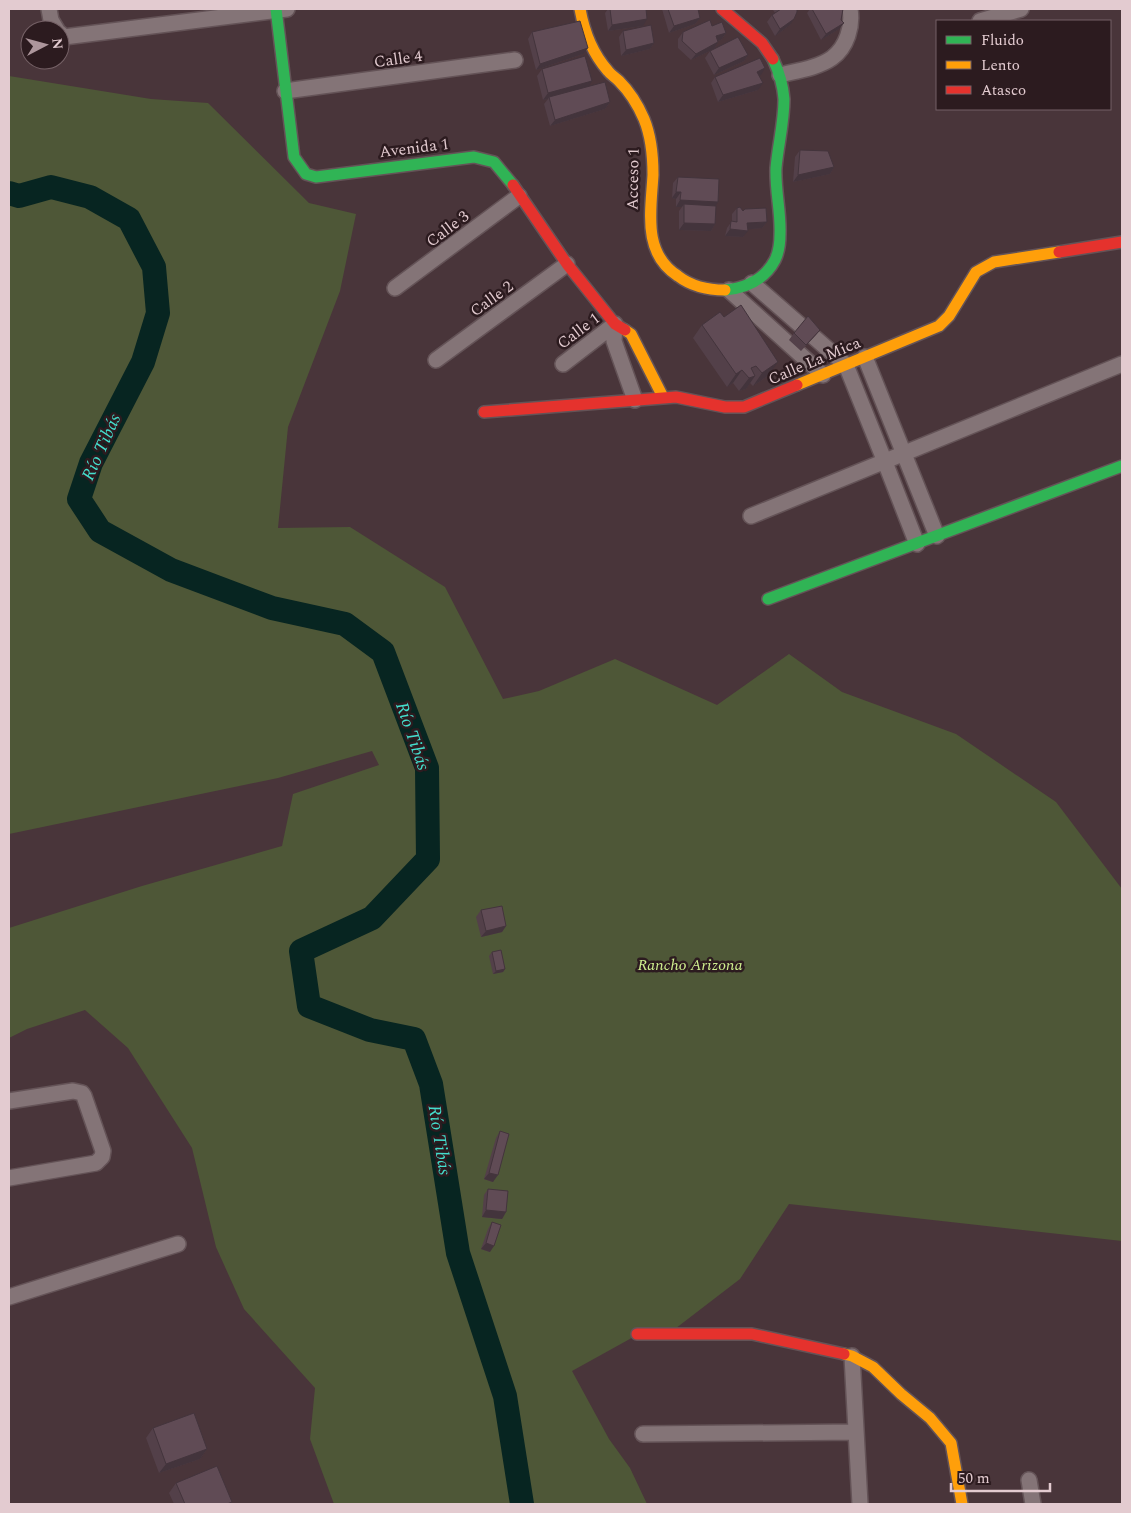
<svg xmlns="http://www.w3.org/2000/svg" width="1131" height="1513" font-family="Spectral,serif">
<rect width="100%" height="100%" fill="#49353a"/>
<path fill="#4e5737" d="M9 76 151 99 208 103 309 203 356 214 340 291 288 427 278 528 350 527 445 587 503 699 539 691 615 659 717 705 789 654 842 692 956 734 1056 802 1122 889V1241L789 1204 740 1279 667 1335H637L572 1371 609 1439 630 1468 647 1504H334L310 1439 315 1388 244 1309 216 1247 192 1148 128 1048 85 1010 27 1029 9 1038V928L142 886 282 846 293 794 379 765 372 751 278 778 9 834Z"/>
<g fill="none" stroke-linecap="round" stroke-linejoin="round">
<path stroke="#072521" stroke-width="24" d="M9 193 19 196 51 187 90 197 129 219 154 267 158 313 143 362 91 463 79 499 100 531 171 570 272 608 345 624 383 652 427 768 428 859 372 918 301 951 309 1006 370 1030 414 1039 431 1084 458 1253 505 1396 522 1504"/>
<g stroke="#645357" stroke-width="18">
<path id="street" d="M49 9 51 20 57 30
M980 21 1021 9
M60 33 64 37 287 9
M780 75C796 71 818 68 832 58 847 47 853 26 850 9
M285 91 515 60
M752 283 846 365 885 462 917 544
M395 288 519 196
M729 290 823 375
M615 324 614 341 635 400
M865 357 937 536
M436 360 567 264
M563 364 615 324
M751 516 1122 364
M9 1101 73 1091 82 1093 84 1096 103 1151 102 1157 96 1163 9 1178
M9 1297 178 1244
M852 1356 860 1504
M643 1434 856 1432
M1029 1480 1033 1504"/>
</g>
<g stroke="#645357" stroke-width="14">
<path id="fast" d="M276 9 294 157 306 174 316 177 474 157 494 162 513 185
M725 290C746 288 765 279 775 260 779 252 780 242 780 234 781 212 775 190 776 168 778 145 784 123 784 99 783 85 779 72 773 59
M768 599 1122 466"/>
</g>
<g stroke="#645357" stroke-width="14">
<path id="slow" d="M580 9C584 31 593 54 608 71 611 75 615 77 619 81 630 92 638 105 644 119 651 136 653 157 653 175 651 211 642 253 678 276 691 286 708 290 725 290
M625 330 631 334 663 397
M797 385 939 326 949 316 976 272 994 262 1059 252
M844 1354 852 1356 873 1367 901 1394 930 1418 951 1443 962 1504"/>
</g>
<g stroke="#645357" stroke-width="14">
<path id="jam" d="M722 9 762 43 773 59
M513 185 567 264 615 324 625 330
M1059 252 1122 242
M484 412 676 397 725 407H744L797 385
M637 1334H752L844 1354"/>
</g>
<use href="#street" stroke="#847477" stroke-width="15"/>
<use href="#fast" stroke="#30b455" stroke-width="11"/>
<use href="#slow" stroke="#ff9f0a" stroke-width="11"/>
<use href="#jam" stroke="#e5322d" stroke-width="11"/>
</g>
<path fill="#534049" d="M608 9H646L643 26 608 31 605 13Z
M662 9H698L700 18 695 24 669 33Z
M774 9H797L790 25 775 36 767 22 772 15 775 13 773 10Z
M810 9H843L839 29 821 40 807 13Z
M712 26 726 33 721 40 718 41V42L714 49 691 60 678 48V39L683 32Z
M623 31 654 43 650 49 621 56 619 37Z
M532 32 583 54 536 70 528 39Z
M710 51 748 55 744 61 714 75 705 58Z
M542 69 589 86 610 102 605 109 550 126 544 104 548 99 543 100 537 76Z
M759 75 758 90 718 102 711 83 715 77 761 75Z
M800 150 834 167 830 174 793 182 795 157Z
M678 177 718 202 715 206V224L711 231 679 230V211L682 207H676V199L672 198 673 183Z
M737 208 743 211 767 222 762 228 748 229 743 237 725 236 727 228 732 221V214Z
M724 317 769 375 753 386 750 383 746 389 739 391 733 383 727 387 693 338 702 325Z
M820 330 815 336 801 351 789 340 794 333Z
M481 910 506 926 502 932 481 937 476 917Z
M492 952 505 969 503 972 493 974 489 956Z
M500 1131 493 1182 484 1179 496 1138Z
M488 1189 506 1212 502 1219 482 1217 484 1195Z
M492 1222 490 1252 481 1249 488 1229Z
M153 1428 207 1449 200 1459 159 1473 146 1438Z
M176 1483 230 1504H174L169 1493Z"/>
<path fill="#43343c" d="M700 18 695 24 669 33 674 26Z
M647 19 643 26 608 31 612 25Z
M794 19 790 25 775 36 780 29Z
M844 23 839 29 821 40 826 34Z
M726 33 721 40 712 43 716 36Z
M718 42 714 49 691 60 696 54Z
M654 43 650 49 621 56 626 50Z
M588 48 583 54 536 70 540 64Z
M748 55 744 61 714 75 719 68Z
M765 68 761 75 752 78 757 72Z
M592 81 588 88 549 97 548 99 543 100 548 93Z
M763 83 758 90 718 102 723 95Z
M610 102 605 109 550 126 555 120Z
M834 167 830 174 793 182 798 175Z
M676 192H681L676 199 672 198Z
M680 200 718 202 714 209 684 204 682 207H676Z
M767 222 762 228 742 230 747 223Z
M684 223 715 224 711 231 679 230Z
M730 229 748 231 743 237 725 236Z
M778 362 769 375 753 386 762 373Z
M742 370 733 383 727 387 736 374Z
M755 376 746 389 739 391 749 378Z
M506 926 502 932 481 937 486 931Z
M505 969 503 972 493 974 496 971Z
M489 1173 498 1175 493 1182 484 1179Z
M486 1210 506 1212 502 1219 482 1217Z
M486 1243 494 1246 490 1252 481 1249Z
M207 1449 200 1459 159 1473 166 1464Z"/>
<path fill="#604b55" stroke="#43343c" d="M610 9H646L647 19 612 25Z
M668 9H698L700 18 674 26Z
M781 9H797V12L794 19 780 29 772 15Z
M812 9H843L841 20 844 23 826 34Z
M710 20 712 26 722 22 726 33 716 36 718 42 696 54 682 41 683 32Z
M580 21 588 48 540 64 532 32Z
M651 25 654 43 626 50 623 31Z
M738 37 748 55 719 68 710 51Z
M585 56 592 81 548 93 542 69Z
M760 58 765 68 757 72 763 83 723 95 715 77Z
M605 82 610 102 555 120 549 97Z
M800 150 828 151 834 167 798 175Z
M678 177 719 179 718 202 680 200 681 192H676Z
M684 204 716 206 715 224 684 223Z
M740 207 743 211 745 209 766 208 767 222 747 223 748 231 730 229 731 221 737 222V208Z
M741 305 778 362 762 373 756 366 751 368 755 376 749 378 742 370 736 374 702 325 720 312 724 317Z
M808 316 820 330 806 345 794 333Z
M502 906 506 926 486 931 481 910Z
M501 950 505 969 496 971 492 952Z
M500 1131 509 1134 498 1175 489 1173Z
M488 1189 508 1191 506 1212 486 1210Z
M492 1222 501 1225 494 1246 486 1243Z
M194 1413 207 1449 166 1464 153 1428Z
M217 1466 232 1502 227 1504H185L176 1483Z"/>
<g text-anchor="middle" stroke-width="5" stroke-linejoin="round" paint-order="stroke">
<g font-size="16" fill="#e3cbd0" stroke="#2c1b1f">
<text transform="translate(398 58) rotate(-8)" y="6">Calle 4</text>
<text transform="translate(414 147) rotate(-7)" y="6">Avenida 1</text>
<text transform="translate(632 179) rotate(-89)" y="6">Acceso 1</text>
<text transform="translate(447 228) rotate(-37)" y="6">Calle 3</text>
<text transform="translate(491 298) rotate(-36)" y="6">Calle 2</text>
<text transform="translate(578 330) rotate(-37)" y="6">Calle 1</text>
<text transform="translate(814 360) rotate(-23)" y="6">Calle La Mica</text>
</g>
<g font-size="16" font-style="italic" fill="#cff08f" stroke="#2c1b1f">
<text x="690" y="970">Rancho Arizona</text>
</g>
<g font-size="18" font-style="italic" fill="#44decd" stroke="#2c1b1f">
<text transform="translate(101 447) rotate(-66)" y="6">Río Tibás</text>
<text transform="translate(413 736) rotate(71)" y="6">Río Tibás</text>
<text transform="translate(440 1140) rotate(81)" y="6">Río Tibás</text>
</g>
</g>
<rect width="1131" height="1513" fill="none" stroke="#e3cbd0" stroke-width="20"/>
<rect x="936" y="20" width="175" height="90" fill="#2c1b1f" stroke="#756166"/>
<rect x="946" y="36" width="25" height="8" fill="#30b455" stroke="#756166"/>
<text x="981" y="45" font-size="15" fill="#e3cbd0">Fluido</text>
<rect x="946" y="61" width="25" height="8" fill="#ff9f0a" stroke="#756166"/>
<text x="981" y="70" font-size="15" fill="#e3cbd0">Lento</text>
<rect x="946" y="86" width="25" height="8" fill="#e5322d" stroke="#756166"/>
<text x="981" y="95" font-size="15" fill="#e3cbd0">Atasco</text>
<g transform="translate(45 45) rotate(84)"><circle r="24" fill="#2c1b1f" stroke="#756166"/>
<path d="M0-4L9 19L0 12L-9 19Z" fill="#ad969c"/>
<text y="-8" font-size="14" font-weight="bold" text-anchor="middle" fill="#e3cbd0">N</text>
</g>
<path d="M951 1483v8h99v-8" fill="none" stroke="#e3cbd0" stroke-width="2.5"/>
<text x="958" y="1483" font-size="15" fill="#e3cbd0" stroke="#2c1b1f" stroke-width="4" paint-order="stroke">50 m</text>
</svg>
